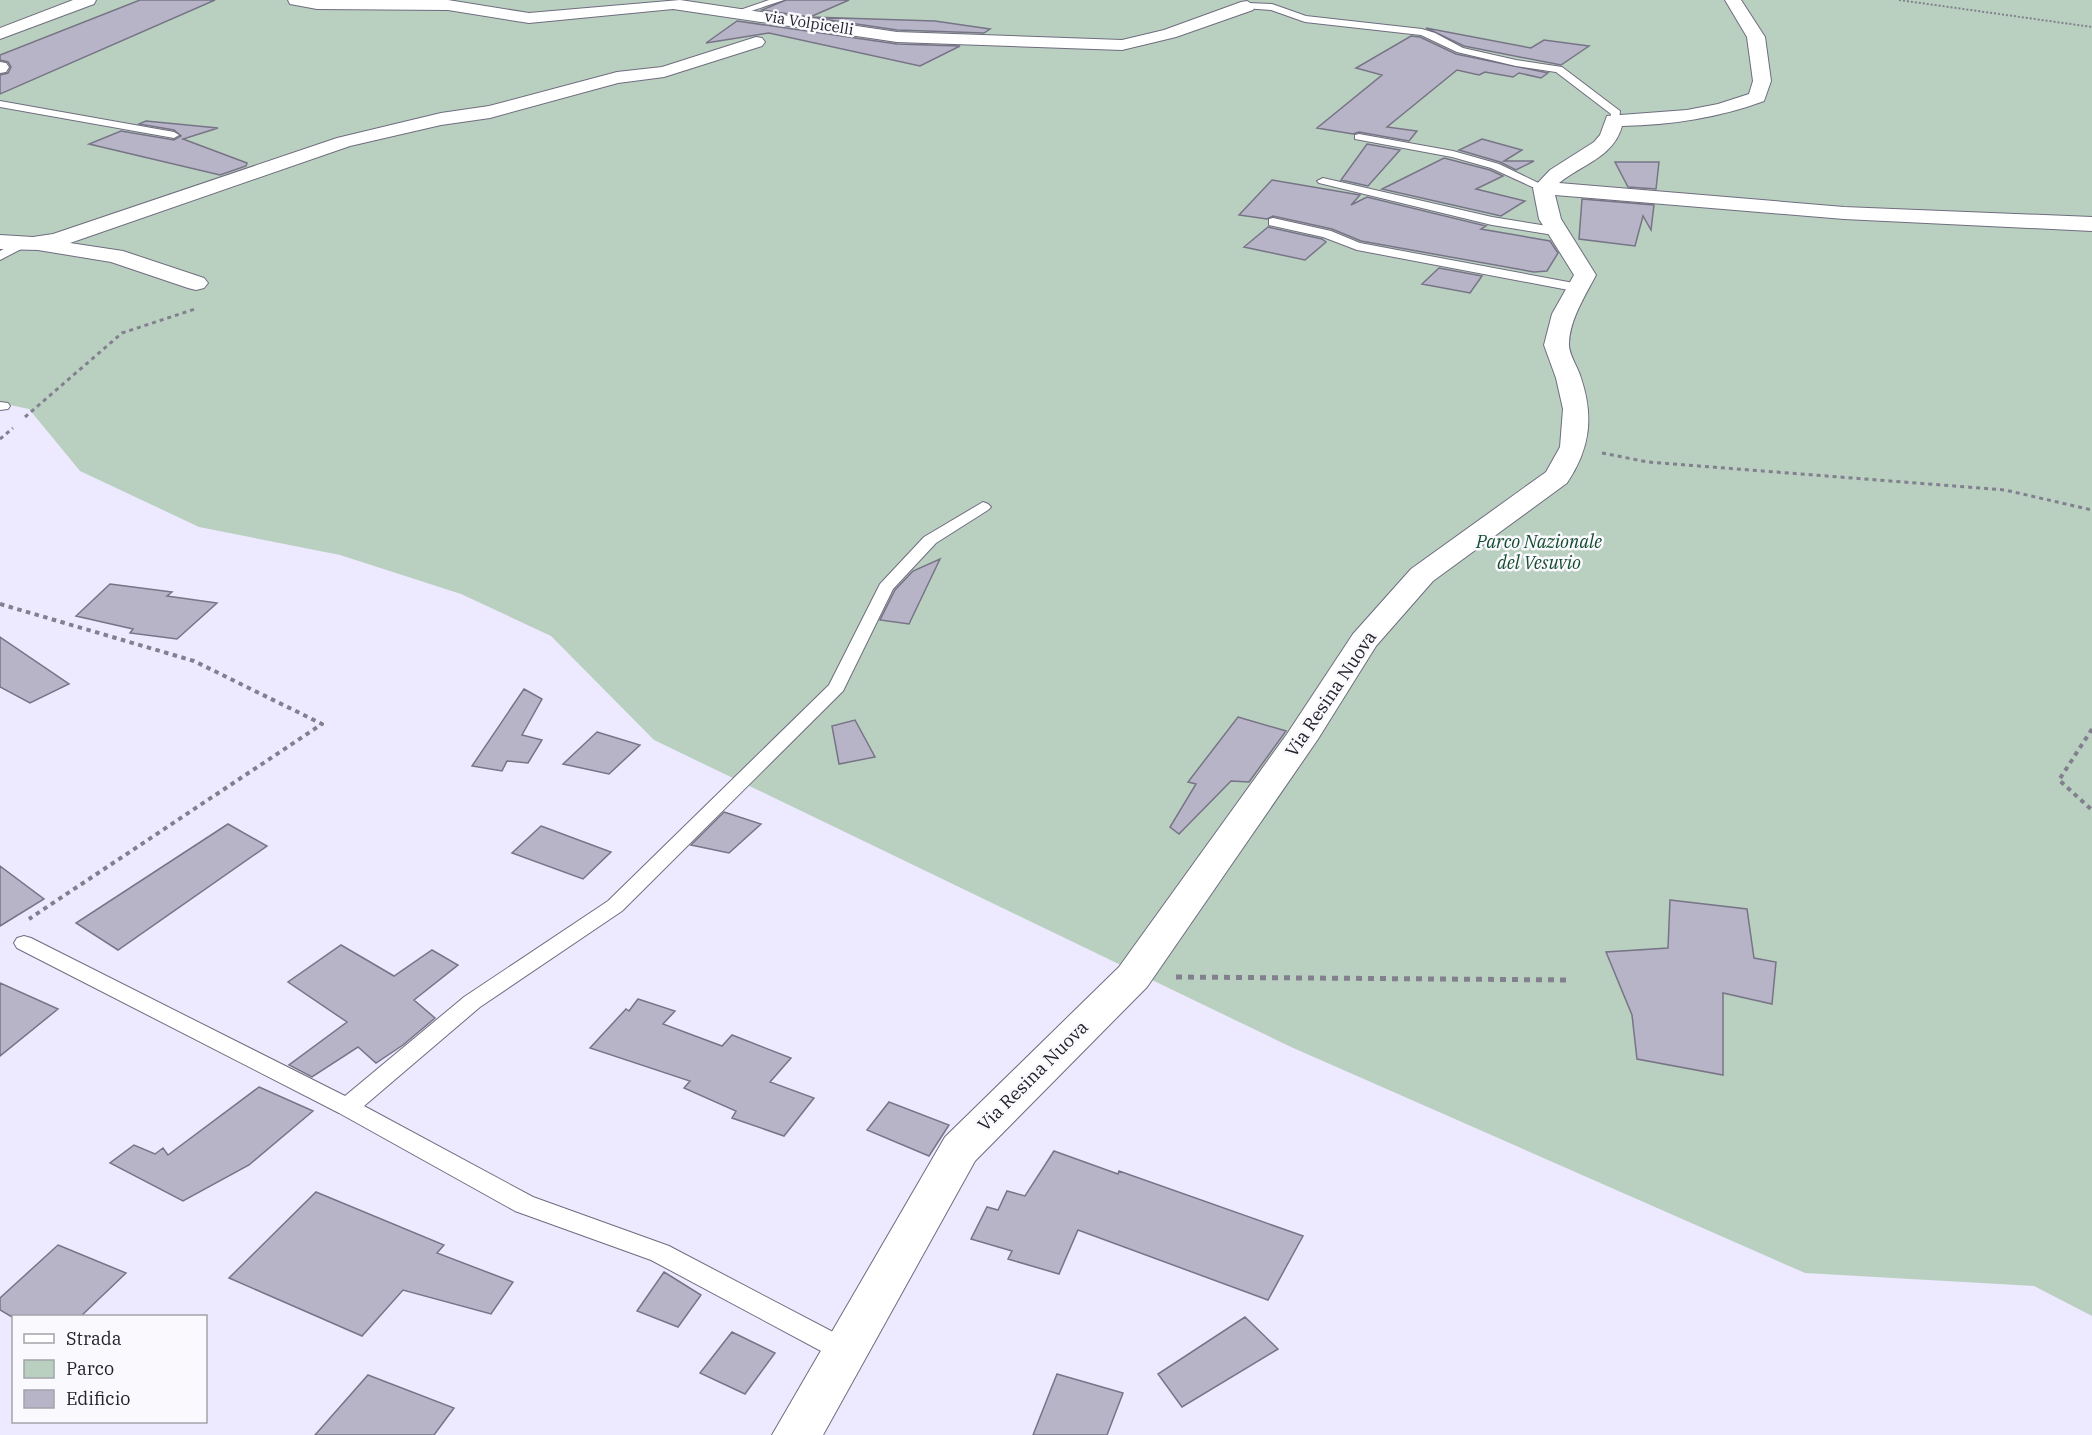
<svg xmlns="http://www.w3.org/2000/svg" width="2092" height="1435" font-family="'IBM Plex Serif',serif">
<rect width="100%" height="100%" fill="#edeaff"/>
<path fill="#b9d0c0" d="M0 0H2092V1316L2034 1286 1805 1273 1291 1047 654 740 551 636 461 594 340 555 199 527 80 471 29 409 0 403Z"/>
<path fill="#b7b4c8" stroke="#777486" stroke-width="1.5" d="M140 0H215L0 94V75L8 73 11 67 8 62 0 60V55Z
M786 0H849L810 17 935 21 990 29 984 33 897 30 762 10Z
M737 21 897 44 960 46 920 66 769 33 706 43Z
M1426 28 1531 48 1544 40 1589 46 1561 65 1464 46Z
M1411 36 1420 37 1456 54 1548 73 1541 78 1519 73 1513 77 1485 72 1479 75 1457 70 1387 127 1417 131 1409 141 1359 132 1353 134 1317 128 1382 75 1356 68Z
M146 121 218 128 183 139 247 163 246 166 220 175 89 144 121 131 174 140 181 136 174 130 139 124Z
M1482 139 1522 150 1504 161H1534L1516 170 1500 162 1459 150Z
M1367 144 1400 150 1368 186 1341 180Z
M1444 158 1490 170 1503 176 1476 189 1525 201 1501 216 1382 189Z
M1615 162H1659L1656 189 1628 187Z
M1272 180 1360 195 1351 205 1367 197 1486 226 1481 229 1550 241 1558 253 1547 271 1534 272 1361 241 1332 229 1273 216 1267 219 1239 215Z
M1582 199 1654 205 1651 230 1643 216 1635 246 1579 239Z
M1268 227 1322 239 1326 242 1305 260 1244 247Z
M1439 268 1482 276 1470 293 1422 284Z
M940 559 909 624 880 620 895 590 913 571Z
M110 584 172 592 167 596 217 603 177 639 130 633 133 629 76 616Z
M0 637 69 684 30 703 0 687Z
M524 689 542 699 522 735 542 740 528 763 507 761 502 771 472 766Z
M1238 717 1286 731 1249 782 1231 781 1179 834 1170 827 1196 784 1188 782Z
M855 720 875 757 839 764 832 726Z
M597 732 640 745 609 774 563 764Z
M724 812 761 824 729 853 691 845Z
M228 824 267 846 118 950 76 923Z
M541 826 611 852 583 879 512 853Z
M0 866 44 899 0 926Z
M1670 900 1747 909 1754 958 1776 962 1772 1004 1723 993V1075L1637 1059 1632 1015 1606 952 1668 948Z
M341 945 394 976 432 950 458 965 414 1000 435 1018 403 1045 376 1063 358 1047 312 1077 289 1065 347 1022 288 982Z
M0 983 58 1009 0 1056Z
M638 999 675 1011 663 1024 722 1046 732 1035 791 1058 770 1082 814 1098 784 1136 732 1118 736 1111 684 1088 690 1081 590 1048 626 1009 629 1011Z
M259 1087 313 1111 249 1165 183 1201 110 1163 134 1145 155 1154 163 1148 168 1155Z
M889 1102 949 1125 929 1156 867 1130Z
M1054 1151 1118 1174 1119 1171 1303 1236 1268 1300 1078 1230 1059 1274 1008 1259 1012 1251 971 1239 987 1207 998 1210 1007 1191 1025 1196Z
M316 1192 444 1245 437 1253 513 1282 491 1314 403 1290 362 1336 229 1278Z
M58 1245 126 1273 80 1317H12L0 1310V1298Z
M664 1272 701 1295 678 1327 637 1311Z
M1245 1317 1278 1349 1182 1407 1158 1374Z
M732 1332 775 1353 745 1394 700 1373Z
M1057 1374 1123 1393 1107 1435H1033Z
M368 1375 454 1408 434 1435H315Z"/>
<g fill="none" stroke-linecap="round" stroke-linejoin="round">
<g stroke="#6f6c7f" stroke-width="2">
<path id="service" d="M769 0H784L739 15 734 12Z
M1247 3 1272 4 1306 16 1422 29 1435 33 1463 48 1516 60 1562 67 1620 111 1619 120 1610 122 1611 114 1556 72 1516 66 1457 52 1421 35 1305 22 1271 10 1244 8 1242 6Z
M0 101 174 132 179 135 174 138 0 107Z
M1359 134 1453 151 1499 164 1549 188 1543 191 1539 190 1491 168 1452 157 1355 139V135Z
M1323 178 1492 217 1560 228 1566 232 1560 236 1492 225 1319 183 1317 181Z
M1273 218 1331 231 1360 243 1579 284 1585 288 1579 292 1357 250 1323 237 1269 225V219Z
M23 239 27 240V246L0 260V251Z
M0 402 8 403 10 406 8 409 0 410Z
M983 502 988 504 991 507 988 510 936 543 893 589 843 691 622 911 480 1007 364 1106 533 1197 669 1246 854 1343 858 1351 854 1359 845 1362 836 1359 651 1260 515 1211 339 1113 17 948 14 943 17 938 24 936 31 938 345 1096 464 997 608 901 829 685 880 584 924 537Z"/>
</g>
<g stroke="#6f6c7f" stroke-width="2">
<path id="minor" d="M73 0H96L94 4 0 39V28Z
M288 0H448L529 13 680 0 897 32 1122 40 1164 30 1241 2 1247 1 1255 6 1253 10 1176 37 1122 50 897 42 673 9 529 23 448 10 317 9 290 4Z
M1725 0H1741L1765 37 1771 81 1764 101C1718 118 1671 125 1622 126 1614 157 1581 165 1559 183L1844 207 2092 217V231L1844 219 1555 195 1561 219 1596 275C1585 296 1570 319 1569 343 1568 354 1578 367 1581 378 1594 417 1590 449 1567 483L1433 581 1376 646 1318 739 1147 987 975 1161 823 1435H772L945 1137 1119 967 1287 734 1353 634 1411 569 1546 472 1560 447 1563 409 1556 378 1544 345 1552 314 1574 275 1539 219 1533 188 1550 170 1594 142 1600 135 1607 116 1687 110 1718 104 1749 94 1753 81 1747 37Z
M756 37 762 38 765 42 762 46 664 77 618 83 490 118 441 125 350 146 70 243 123 251 204 278 208 283 204 288 196 290 188 288 111 262 38 250 0 249V235L33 237 53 234 337 138 441 113 489 106 617 72 662 67Z
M0 62 6 63 9 67 6 72 0 73Z"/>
</g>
<path stroke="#82808e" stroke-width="2" stroke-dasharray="2 2" stroke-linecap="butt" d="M1899 0 2092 27"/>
<path stroke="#82808e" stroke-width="3" stroke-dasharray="4 4" stroke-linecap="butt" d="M25 417 122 333 195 309
M0 439 13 428
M1602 453 1648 462 2005 490 2092 510"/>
<path stroke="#82808e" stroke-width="4" stroke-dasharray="4.5 4.5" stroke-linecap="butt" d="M0 604 194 661 322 724 29 919
M2092 729 2059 780 2092 810"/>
<path stroke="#82808e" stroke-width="5" stroke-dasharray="6 6" stroke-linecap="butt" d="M1176 977 1572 980"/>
<use href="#service" fill="#fff" fill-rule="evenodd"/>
<use href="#minor" fill="#fff" fill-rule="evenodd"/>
</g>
<g text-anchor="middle" stroke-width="5" stroke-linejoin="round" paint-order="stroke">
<g font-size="15" fill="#23222a" stroke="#faf9fe">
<text transform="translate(809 23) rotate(9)" y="5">via Volpicelli</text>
</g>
<g font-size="18" font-style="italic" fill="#134d2e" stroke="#faf9fe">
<text x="1539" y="548">Parco Nazionale<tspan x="1539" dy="21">del Vesuvio</tspan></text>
</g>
<g font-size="18" fill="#23222a" stroke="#faf9fe">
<text transform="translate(1331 694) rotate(-56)" y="6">Via Resina Nuova</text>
<text transform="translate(1033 1076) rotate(-45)" y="6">Via Resina Nuova</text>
</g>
</g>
<rect x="12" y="1315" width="195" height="108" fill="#faf9fe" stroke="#a4a3a9" stroke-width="1.5"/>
<rect x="24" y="1334" width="30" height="9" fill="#ffffff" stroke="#a4a3a9" stroke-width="1.5"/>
<text x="66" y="1345" font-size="18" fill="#23222a">Strada</text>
<rect x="24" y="1360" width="30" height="18" fill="#b9d0c0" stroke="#a4a3a9" stroke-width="1.5"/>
<text x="66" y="1375" font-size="18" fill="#23222a">Parco</text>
<rect x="24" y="1390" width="30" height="18" fill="#b7b4c8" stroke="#a4a3a9" stroke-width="1.5"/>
<text x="66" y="1405" font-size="18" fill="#23222a">Edificio</text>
</svg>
